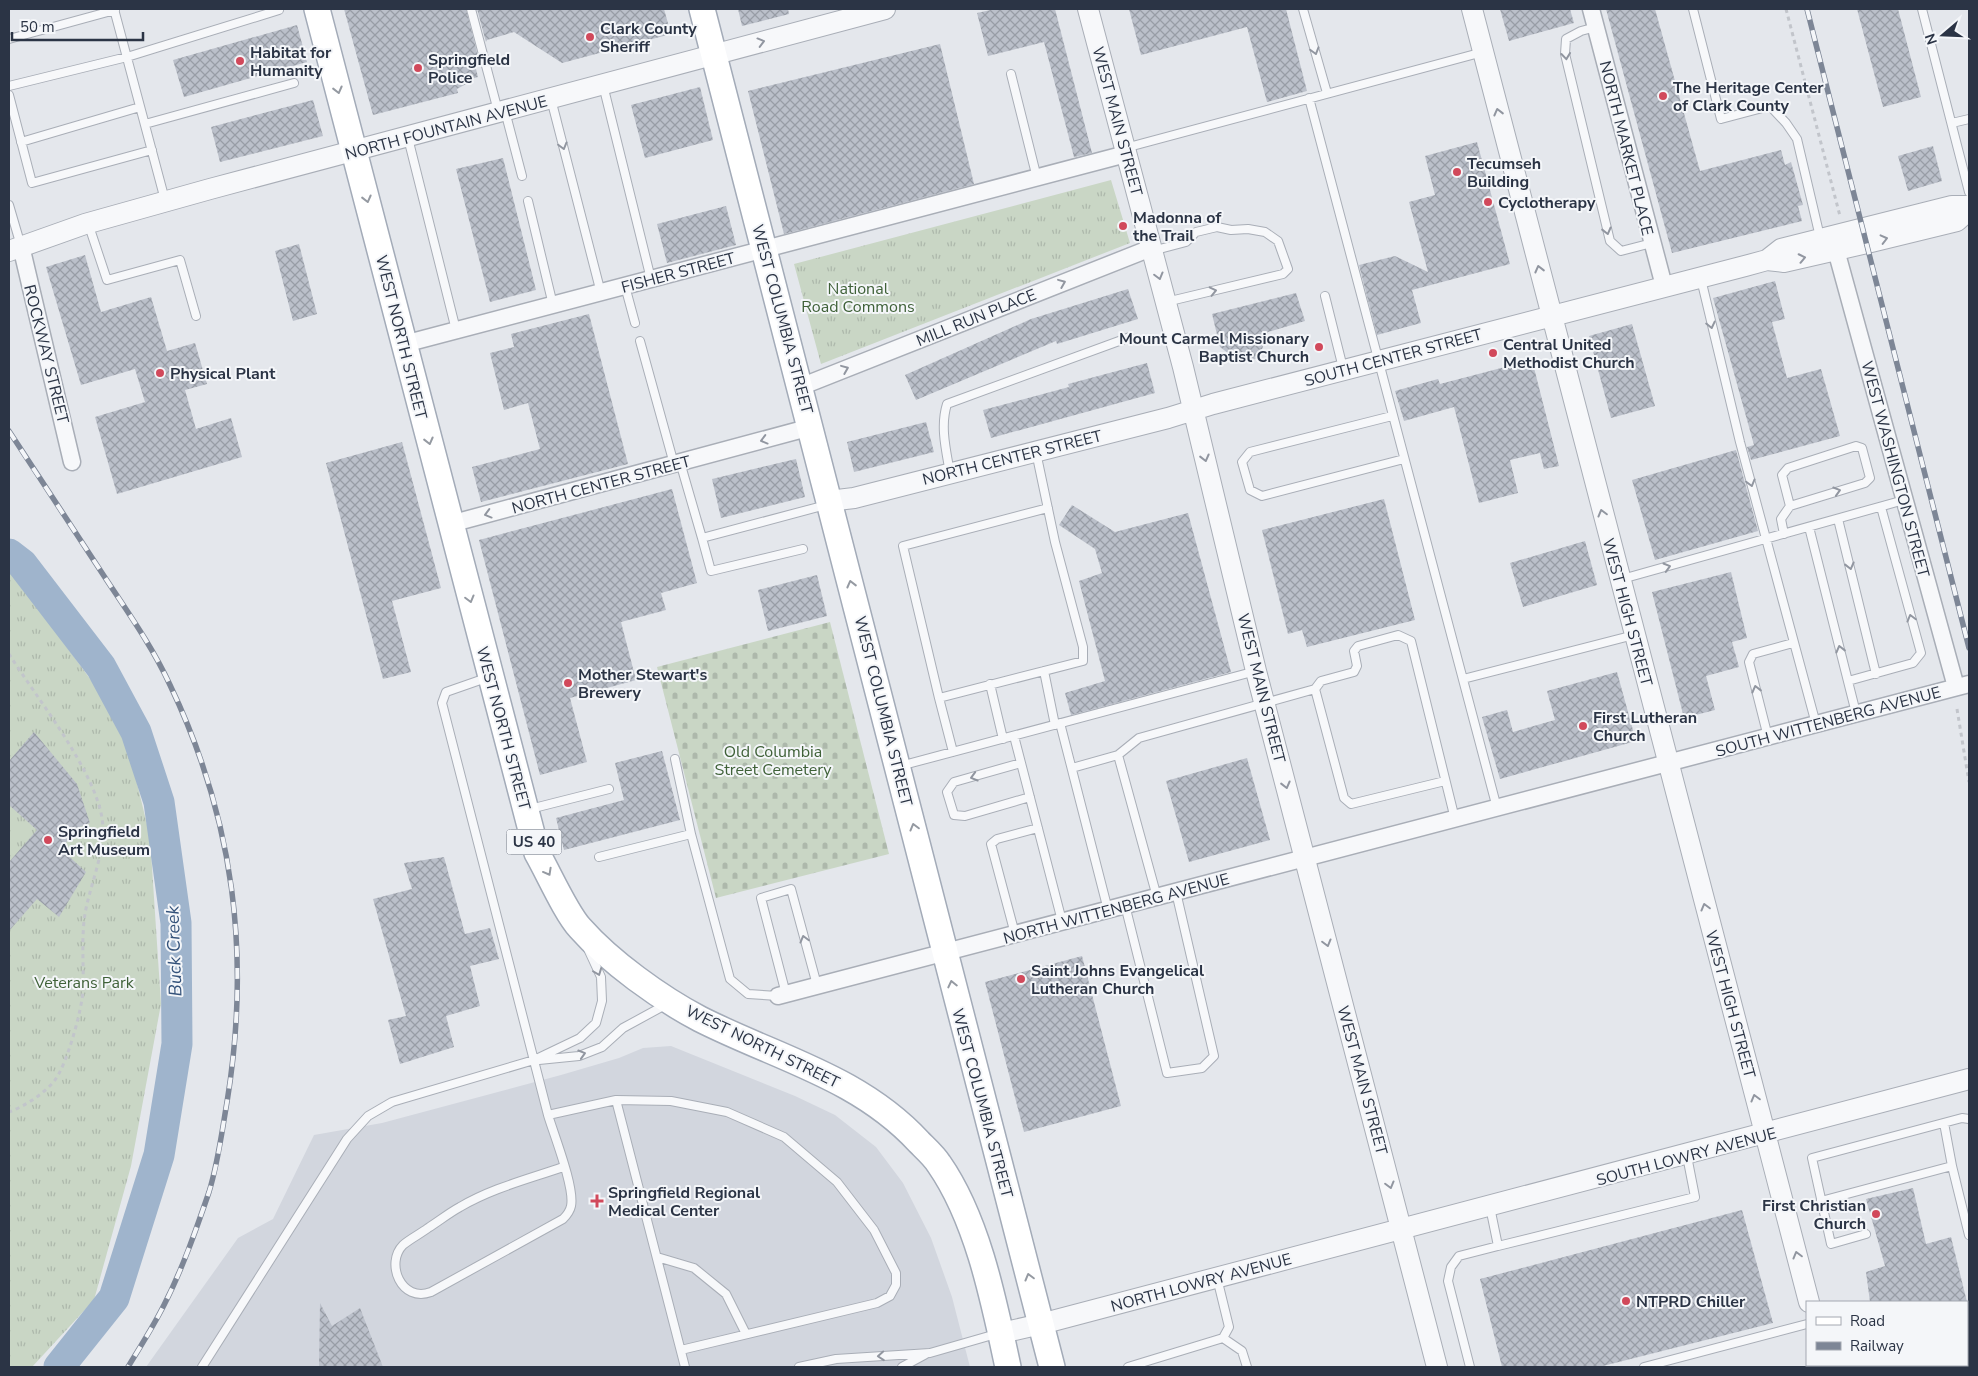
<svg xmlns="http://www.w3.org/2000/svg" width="1978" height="1376" font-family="'Nunito Sans',sans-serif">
<defs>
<pattern id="grass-tufts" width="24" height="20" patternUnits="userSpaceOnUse" patternTransform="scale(1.25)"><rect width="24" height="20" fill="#c9d6c5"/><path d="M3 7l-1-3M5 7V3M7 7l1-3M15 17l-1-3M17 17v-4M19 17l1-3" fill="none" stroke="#adb8ab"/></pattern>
<pattern id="cemetery-stones" width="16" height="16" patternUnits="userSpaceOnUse" patternTransform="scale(1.25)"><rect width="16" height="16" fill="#c9d6c5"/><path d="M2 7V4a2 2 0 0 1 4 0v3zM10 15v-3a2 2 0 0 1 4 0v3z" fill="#adb8ab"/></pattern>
<pattern id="building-cross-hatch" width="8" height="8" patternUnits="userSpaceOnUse" patternTransform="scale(1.25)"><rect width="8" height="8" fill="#bbc0ca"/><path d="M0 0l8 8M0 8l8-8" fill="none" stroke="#989da6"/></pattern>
</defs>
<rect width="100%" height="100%" fill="#e4e7ec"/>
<path fill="#d2d6de" d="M671 1046 795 1096 835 1115 876 1147 903 1183 931 1238 952 1297 970 1367H146L238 1238 273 1219 314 1135 382 1123 561 1075 619 1058 643 1048Z"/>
<path fill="url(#grass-tufts)" d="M1111 180 1130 243 821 364 794 264Z
M9 568 96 687 129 750 150 837 161 1004 131 1166 94 1300 32 1367H9Z"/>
<path fill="url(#cemetery-stones)" d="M830 622 889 854 716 898 657 667Z"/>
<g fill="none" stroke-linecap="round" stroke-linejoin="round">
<path stroke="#9fb4cc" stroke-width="31" d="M9 554 22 564 101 667 136 732 159 802 176 923 177 1044 159 1155 114 1298 59 1367"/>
</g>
<path fill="url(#building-cross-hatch)" d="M344 9H466L478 56 474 61 478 77 465 81 466 84 457 89 458 93 373 115Z
M477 9H664L671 34 562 63 514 32 487 40 486 42Z
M738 9H788L789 14 742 26Z
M995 9H1055L1092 153 1074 157 1044 42 988 56 977 13Z
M1129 9H1286L1307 91 1267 102 1247 27 1141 55Z
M1500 9H1570L1574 23 1509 41Z
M1606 9H1655L1700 171 1781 150 1785 165 1791 162 1803 205 1798 206 1802 221 1672 253Z
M1857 9H1898L1921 97 1883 107Z
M297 25 307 62 184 97 173 60Z
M940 44 974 184 784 234 748 91Z
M700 87 713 140 645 158 631 105Z
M313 100 323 136 220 162 211 127Z
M1477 142 1510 264 1412 290 1421 323 1377 335 1359 265 1395 256 1428 272 1409 202 1435 195 1425 156Z
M1933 146 1942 181 1908 191 1898 156Z
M503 158 536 290 490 302 456 169Z
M726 206 736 245 667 263 657 224Z
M299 244 317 314 293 321 275 251Z
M85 255 101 312 151 297 167 351 195 343 207 384 185 390 196 429 231 418 242 457 117 494 95 417 145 402 135 369 81 385 46 267Z
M1775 281 1785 319 1772 322 1787 378 1821 369 1840 436 1751 460 1747 447 1754 445 1713 298Z
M1128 289 1138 319 1057 344 1056 341 916 400 905 375 1031 319Z
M1296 293 1305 321 1268 332 1259 358 1241 363 1220 347 1212 314Z
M589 314 628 464 481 502 472 467 540 449 528 403 504 410 490 353 514 347 511 334Z
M1632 324 1655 406 1611 418 1589 336Z
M1532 360 1559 466 1544 469 1540 453 1510 460 1518 493 1479 503 1454 407 1404 421 1395 391 1438 379 1440 384Z
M1147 363 1155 393 991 438 983 410 1069 387 1068 384Z
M926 422 934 452 854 472 847 442Z
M402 442 441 588 392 601 411 672 383 679 326 463Z
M1736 450 1758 531 1655 560 1632 480Z
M796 459 805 497 721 518 712 479Z
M672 489 697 583 661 593 666 610 621 622 636 680 570 698 587 762 540 775 479 540Z
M1384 499 1415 620 1307 647 1302 630 1288 634 1262 530Z
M1072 505 1115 532 1188 513 1231 672 1071 715 1065 693 1105 681 1079 581 1102 573 1095 549 1059 525Z
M1585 541 1597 585 1523 607 1510 563Z
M1731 572 1747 638 1732 642 1739 667 1706 676 1715 710 1684 718 1652 592Z
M817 575 827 616 768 631 758 590Z
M1617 672 1636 741 1500 779 1482 717 1507 710 1513 732 1555 720 1547 691Z
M34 732 77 784 90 823 74 829 62 850 86 872 59 917 37 899 9 931V862L37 830 9 805V761Z
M662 751 680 820 564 850 556 818 624 800 615 763Z
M1247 758 1270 840 1189 862 1166 781Z
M444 857 465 934 490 928 499 959 470 966 480 1006 446 1016 454 1047 400 1064 388 1020 406 1016 373 899 412 889 404 863Z
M1082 956 1121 1106 1024 1132 985 982Z
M1913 1188 1926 1244 1951 1237 1967 1302H1870L1866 1272 1885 1266 1866 1199Z
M1742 1210 1773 1323 1599 1367H1502L1480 1279Z
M320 1303 332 1326 360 1308 383 1367H319Z"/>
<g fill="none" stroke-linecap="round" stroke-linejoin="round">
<g stroke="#a9aeb7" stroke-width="10">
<path id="service" d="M114 9 165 200
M471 9 498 111
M1303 9 1327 93
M1693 9 1721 119 1770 106 1786 123 1797 139 1820 237
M1922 9 1969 192
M1596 27 1581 31 1566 39 1565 54 1610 241 1621 251 1652 243
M9 39 115 10
M1011 74 1037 178
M603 85 651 279
M9 86 127 57 279 10
M9 95 32 183 152 150
M1309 98 1497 808
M551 99 601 293
M505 111 522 176
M1952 123 1969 119
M145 124 294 83
M408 138 456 330
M21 142 140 107
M1125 148 1483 52
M528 201 553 305
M9 205 21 246
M88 223 107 280 180 260 196 316
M1152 251 1186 242 1196 232 1217 227 1231 230 1248 229 1265 232 1278 241 1288 269 1283 274 1166 302
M1701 279 1740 442 1816 724
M625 286 635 323
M1325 296 1343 368
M640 341 674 464
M1392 416 1250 452 1242 462 1250 490 1262 496 1404 459
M1036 452 1055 542 1083 647V661L939 698 903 546 1048 508
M680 462 702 538
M950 473C946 450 940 426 947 404L1130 337
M1838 519 1876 674
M1809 527 1856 713
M1784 534 1781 519 1790 506 1865 483 1870 478 1862 448 1856 446 1788 468 1782 475 1790 506
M803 549 711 571 702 538 826 505
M1622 579 1904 500
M1044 671 1055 725
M489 677 446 692 442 703 548 1115C554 1135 575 1188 571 1206 570 1211 566 1216 563 1219L431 1292C401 1303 385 1263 403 1245 410 1239 420 1234 428 1228 439 1221 449 1213 460 1207 492 1188 529 1179 563 1167
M1463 679 1634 635
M1848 681 1913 663 1921 653 1881 507
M990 684 1003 739
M1315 689 1344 798 1351 804 1445 781
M939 698 953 752
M1060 723 1108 910
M1014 736 1062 921
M1768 737 1749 662 1753 654 1793 643
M675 759 691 834
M1021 763 954 782 947 792 954 815 965 816 1030 797
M900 766 1256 671
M1072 768 1118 755
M530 809 609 789
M599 857 691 834 730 979 748 994 778 996
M1157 897 1118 755 1139 738 1315 689 1321 681 1354 672 1357 666 1354 651 1358 646 1398 635 1411 641 1455 819
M1125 905 1167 1073 1202 1068 1214 1056 1176 892
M1015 934 991 844 997 839 1038 828
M786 994 761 898 791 889 817 985
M539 1060 579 1056 602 1047 623 1028 667 1004
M616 1100 685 1367
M548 1115 616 1100 671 1101 727 1112 784 1137 837 1182 874 1230 896 1273V1285L890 1296 877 1303 681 1350
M1944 1123 1952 1166
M1821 1201 1952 1166 1969 1235
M1866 1234 1831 1244 1812 1158 1962 1118 1969 1119
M1498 1246 1695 1197 1687 1156
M657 1257 694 1268 726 1294 746 1334
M1217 1278 1229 1327 1223 1338
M202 1367 347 1139 368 1116 392 1102 534 1060 580 1038 596 1023 602 1001 601 977 588 949
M799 1367 836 1359 930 1353 996 1334
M902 1367 926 1354
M1128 1367 1223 1338 1242 1351 1247 1367
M1470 1367 1448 1281 1451 1267 1459 1256 1498 1246 1490 1207
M1644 1367 1807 1324"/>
</g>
<g stroke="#a9aeb7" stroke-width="19">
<path id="minor" d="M1591 9 1664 286
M21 246 72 462
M1836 250 1956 687
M404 344 1126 154
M800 387 1151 248
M450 524 811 427
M778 996 1969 684"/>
</g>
<g stroke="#a9aeb7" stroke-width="22">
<path id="tertiary" d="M1088 9 1183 367 1256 671 1437 1367
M1472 9 1809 1302
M9 251 85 224 210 189 885 9
M1767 260 1784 262 1867 243 1957 221 1969 210
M829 501 854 498 1168 418 1213 404 1745 266 1767 260 1781 249 1952 206H1969
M1001 1333 1041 1324 1969 1079
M1825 1365 1826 1367"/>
</g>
<g stroke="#a3abb8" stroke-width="28">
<path id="primary" d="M317 9 537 853C548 872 566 913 580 928 610 962 660 998 700 1019 777 1058 859 1077 919 1142 926 1149 934 1156 939 1164 978 1220 994 1302 1008 1367
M702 9 1052 1367"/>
</g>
<path stroke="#c2c5cb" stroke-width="3" stroke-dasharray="4 4" stroke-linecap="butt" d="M1786 9 1840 216
M9 654C36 697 94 769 102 818 107 849 90 884 85 914 81 939 84 966 83 990 82 1010 67 1064 55 1080 44 1094 25 1106 9 1112
M1957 709 1969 782"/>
<use href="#service" stroke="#f7f8fa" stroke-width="8"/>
<use href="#minor" stroke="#f7f8fa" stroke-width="16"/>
<use href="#tertiary" stroke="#f7f8fa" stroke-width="20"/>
<use href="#primary" stroke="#fff" stroke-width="25"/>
<g stroke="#7d8696" stroke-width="5.5">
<path id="rail" d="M1807 9 1969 648
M9 431C40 479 72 527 104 576 127 611 152 646 170 685 234 819 251 955 227 1102 222 1131 218 1163 209 1192 196 1230 182 1270 164 1305 153 1327 140 1347 128 1367"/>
</g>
<use href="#rail" stroke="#f4f6f9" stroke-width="4" stroke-dasharray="11" stroke-linecap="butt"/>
</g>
<defs><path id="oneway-chevron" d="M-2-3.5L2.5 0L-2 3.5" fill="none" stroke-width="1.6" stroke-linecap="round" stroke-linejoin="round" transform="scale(1.25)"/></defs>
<g stroke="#9196a0">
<use href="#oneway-chevron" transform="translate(761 42) rotate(-15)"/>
<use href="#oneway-chevron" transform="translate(1315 51) rotate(74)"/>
<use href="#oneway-chevron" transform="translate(1566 56) rotate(84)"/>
<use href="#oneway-chevron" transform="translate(1498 112) rotate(-104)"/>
<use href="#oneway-chevron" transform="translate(563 146) rotate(75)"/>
<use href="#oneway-chevron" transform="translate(1607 231) rotate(76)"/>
<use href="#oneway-chevron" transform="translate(1884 239) rotate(-14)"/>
<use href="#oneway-chevron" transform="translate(1802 258) rotate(-12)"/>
<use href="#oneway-chevron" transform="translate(1539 269) rotate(-104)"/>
<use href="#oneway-chevron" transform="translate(1159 276) rotate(75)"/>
<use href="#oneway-chevron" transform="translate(1062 283) rotate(-22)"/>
<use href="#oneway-chevron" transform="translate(1213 291) rotate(-13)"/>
<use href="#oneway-chevron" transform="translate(1711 325) rotate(77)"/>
<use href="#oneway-chevron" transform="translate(845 369) rotate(-22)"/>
<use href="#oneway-chevron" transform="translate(764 440) rotate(165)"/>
<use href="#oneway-chevron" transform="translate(1205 458) rotate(76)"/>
<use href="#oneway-chevron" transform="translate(1751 483) rotate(75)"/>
<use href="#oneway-chevron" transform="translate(1837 491) rotate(-17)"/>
<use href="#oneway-chevron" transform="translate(1602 513) rotate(-105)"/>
<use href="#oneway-chevron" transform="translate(488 514) rotate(165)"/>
<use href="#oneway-chevron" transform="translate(1850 566) rotate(76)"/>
<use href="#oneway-chevron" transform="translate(1667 567) rotate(-16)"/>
<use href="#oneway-chevron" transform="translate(1911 618) rotate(-105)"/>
<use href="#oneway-chevron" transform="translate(1840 649) rotate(-104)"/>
<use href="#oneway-chevron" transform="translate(1756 689) rotate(-104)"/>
<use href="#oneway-chevron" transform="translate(974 777) rotate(164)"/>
<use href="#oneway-chevron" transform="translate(1286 785) rotate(76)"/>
<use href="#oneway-chevron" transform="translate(1705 907) rotate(-105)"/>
<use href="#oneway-chevron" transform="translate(804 939) rotate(-105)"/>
<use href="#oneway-chevron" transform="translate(1327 943) rotate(75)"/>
<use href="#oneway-chevron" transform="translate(598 972) rotate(69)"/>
<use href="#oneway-chevron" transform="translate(582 1054) rotate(-17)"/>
<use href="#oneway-chevron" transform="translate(1755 1098) rotate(-105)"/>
<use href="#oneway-chevron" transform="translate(1390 1185) rotate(75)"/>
<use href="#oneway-chevron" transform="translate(1797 1255) rotate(-105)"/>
<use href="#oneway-chevron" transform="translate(881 1356) rotate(176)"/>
</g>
<g stroke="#959aa2">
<use href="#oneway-chevron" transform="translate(338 90) rotate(76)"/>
<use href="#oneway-chevron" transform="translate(367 199) rotate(76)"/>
<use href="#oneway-chevron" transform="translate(429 441) rotate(76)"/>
<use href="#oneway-chevron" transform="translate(851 584) rotate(-104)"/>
<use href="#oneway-chevron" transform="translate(470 599) rotate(75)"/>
<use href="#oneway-chevron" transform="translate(914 827) rotate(-105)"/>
<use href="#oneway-chevron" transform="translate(548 872) rotate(61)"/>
<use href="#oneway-chevron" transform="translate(952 984) rotate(-103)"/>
<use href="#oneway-chevron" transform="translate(1029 1277) rotate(-105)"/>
</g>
<g fill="#d1495b" stroke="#f4f6f9" stroke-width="2">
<circle cx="590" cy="37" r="5"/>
<circle cx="240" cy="61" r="5"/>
<circle cx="418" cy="68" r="5"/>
<circle cx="1663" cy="96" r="5"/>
<circle cx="1457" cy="172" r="5"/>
<circle cx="1488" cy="202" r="5"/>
<circle cx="1123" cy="226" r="5"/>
<circle cx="1319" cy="347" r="5"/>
<circle cx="1493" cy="353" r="5"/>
<circle cx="160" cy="373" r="5"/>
<circle cx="568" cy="683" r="5"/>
<circle cx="1583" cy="726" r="5"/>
<circle cx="48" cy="840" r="5"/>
<circle cx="1021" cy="979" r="5"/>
<path d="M594.5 1193.5h5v5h5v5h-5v5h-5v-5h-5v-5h5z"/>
<circle cx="1876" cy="1214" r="5"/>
<circle cx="1626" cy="1301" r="5"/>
</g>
<g text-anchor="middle" stroke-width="4" stroke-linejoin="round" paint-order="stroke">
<rect fill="#f4f6f9" stroke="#676e7b" stroke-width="1" x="506.5" y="829.5" width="55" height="25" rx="4"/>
<g font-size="15" font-weight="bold" fill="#2b3445">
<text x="534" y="847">US 40</text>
</g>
<g font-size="16" font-weight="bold" fill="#2b3445" stroke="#f4f6f9" text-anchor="start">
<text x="600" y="34">Clark County<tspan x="600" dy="18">Sheriff</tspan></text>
<text x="250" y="58">Habitat for<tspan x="250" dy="18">Humanity</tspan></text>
<text x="428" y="65">Springfield<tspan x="428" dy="18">Police</tspan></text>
<text x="1673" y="93">The Heritage Center<tspan x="1673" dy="18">of Clark County</tspan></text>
<text x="1467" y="169">Tecumseh<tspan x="1467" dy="18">Building</tspan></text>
<text x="1498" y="208">Cyclotherapy</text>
<text x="1133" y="223">Madonna of<tspan x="1133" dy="18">the Trail</tspan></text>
<text x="1309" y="344" text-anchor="end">Mount Carmel Missionary<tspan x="1309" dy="18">Baptist Church</tspan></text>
<text x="1503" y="350">Central United<tspan x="1503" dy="18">Methodist Church</tspan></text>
<text x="170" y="379">Physical Plant</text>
<text x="578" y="680">Mother Stewart's<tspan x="578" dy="18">Brewery</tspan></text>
<text x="1593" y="723">First Lutheran<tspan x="1593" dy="18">Church</tspan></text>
<text x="58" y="837">Springfield<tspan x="58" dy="18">Art Museum</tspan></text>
<text x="1031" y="976">Saint Johns Evangelical<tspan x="1031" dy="18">Lutheran Church</tspan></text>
<text x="608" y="1198">Springfield Regional<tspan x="608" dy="18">Medical Center</tspan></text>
<text x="1866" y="1211" text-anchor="end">First Christian<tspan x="1866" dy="18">Church</tspan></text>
<text x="1636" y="1307">NTPRD Chiller</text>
</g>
<g font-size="16" fill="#2b3445" stroke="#f4f6f9">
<text transform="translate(1118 121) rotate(75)" y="6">WEST MAIN STREET</text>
<text transform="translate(446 127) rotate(-15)" y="6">NORTH FOUNTAIN AVENUE</text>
<text transform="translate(1627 148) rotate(76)" y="6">NORTH MARKET PLACE</text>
<text transform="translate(678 272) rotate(-15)" y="6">FISHER STREET</text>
<text transform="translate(976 317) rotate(-22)" y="6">MILL RUN PLACE</text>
<text transform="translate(783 319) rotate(75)" y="6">WEST COLUMBIA STREET</text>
<text transform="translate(402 337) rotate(76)" y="6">WEST NORTH STREET</text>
<text transform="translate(47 354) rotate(76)" y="6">ROCKWAY STREET</text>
<text transform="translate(1393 357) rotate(-15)" y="6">SOUTH CENTER STREET</text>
<text transform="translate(1012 457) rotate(-14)" y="6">NORTH CENTER STREET</text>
<text transform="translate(1896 469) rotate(75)" y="6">WEST WASHINGTON STREET</text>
<text transform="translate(601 484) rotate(-15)" y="6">NORTH CENTER STREET</text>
<text transform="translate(1628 612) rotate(75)" y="6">WEST HIGH STREET</text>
<text transform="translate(1262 688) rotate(76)" y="6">WEST MAIN STREET</text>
<text transform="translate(884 711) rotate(76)" y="6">WEST COLUMBIA STREET</text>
<text transform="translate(1828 721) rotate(-15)" y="6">SOUTH WITTENBERG AVENUE</text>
<text transform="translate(504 728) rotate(75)" y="6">WEST NORTH STREET</text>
<text transform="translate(1116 908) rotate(-15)" y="6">NORTH WITTENBERG AVENUE</text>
<text transform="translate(1731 1004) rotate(75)" y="6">WEST HIGH STREET</text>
<text transform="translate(763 1046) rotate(26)" y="6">WEST NORTH STREET</text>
<text transform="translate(1363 1080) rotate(75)" y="6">WEST MAIN STREET</text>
<text transform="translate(983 1103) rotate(75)" y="6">WEST COLUMBIA STREET</text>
<text transform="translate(1686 1156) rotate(-15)" y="6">SOUTH LOWRY AVENUE</text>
<text transform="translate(1201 1282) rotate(-15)" y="6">NORTH LOWRY AVENUE</text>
</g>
<g font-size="16" fill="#3f6138" stroke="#f4f6f9">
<text x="858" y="294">National<tspan x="858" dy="18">Road Commons</tspan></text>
<text x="773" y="757">Old Columbia<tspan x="773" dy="18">Street Cemetery</tspan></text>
<text x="84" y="988">Veterans Park</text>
</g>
<g font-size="18" font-style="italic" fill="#34527a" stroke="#f4f6f9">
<text transform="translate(174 951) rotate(-92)" y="6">Buck Creek</text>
</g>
</g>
<rect width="1978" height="1376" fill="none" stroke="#2b3445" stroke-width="20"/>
<rect x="1806" y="1301" width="162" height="65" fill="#f4f6f9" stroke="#a4a8b1"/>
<rect x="1816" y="1317" width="25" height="8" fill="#ffffff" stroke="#a4a8b1"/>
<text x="1850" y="1326" font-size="15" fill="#2b3445">Road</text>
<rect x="1816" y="1342" width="25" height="8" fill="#7d8696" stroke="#a4a8b1"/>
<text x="1850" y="1351" font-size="15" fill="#2b3445">Railway</text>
<g transform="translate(1943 35) rotate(251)" stroke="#f4f6f9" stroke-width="4" paint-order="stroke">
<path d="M0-4L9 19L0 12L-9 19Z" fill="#2b3445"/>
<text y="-8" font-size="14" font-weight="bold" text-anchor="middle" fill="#2b3445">N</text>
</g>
<path d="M12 32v8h131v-8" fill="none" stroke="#2b3445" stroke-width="2.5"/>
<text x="20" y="32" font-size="15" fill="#2b3445" stroke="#f4f6f9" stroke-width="4" paint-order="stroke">50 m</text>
</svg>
